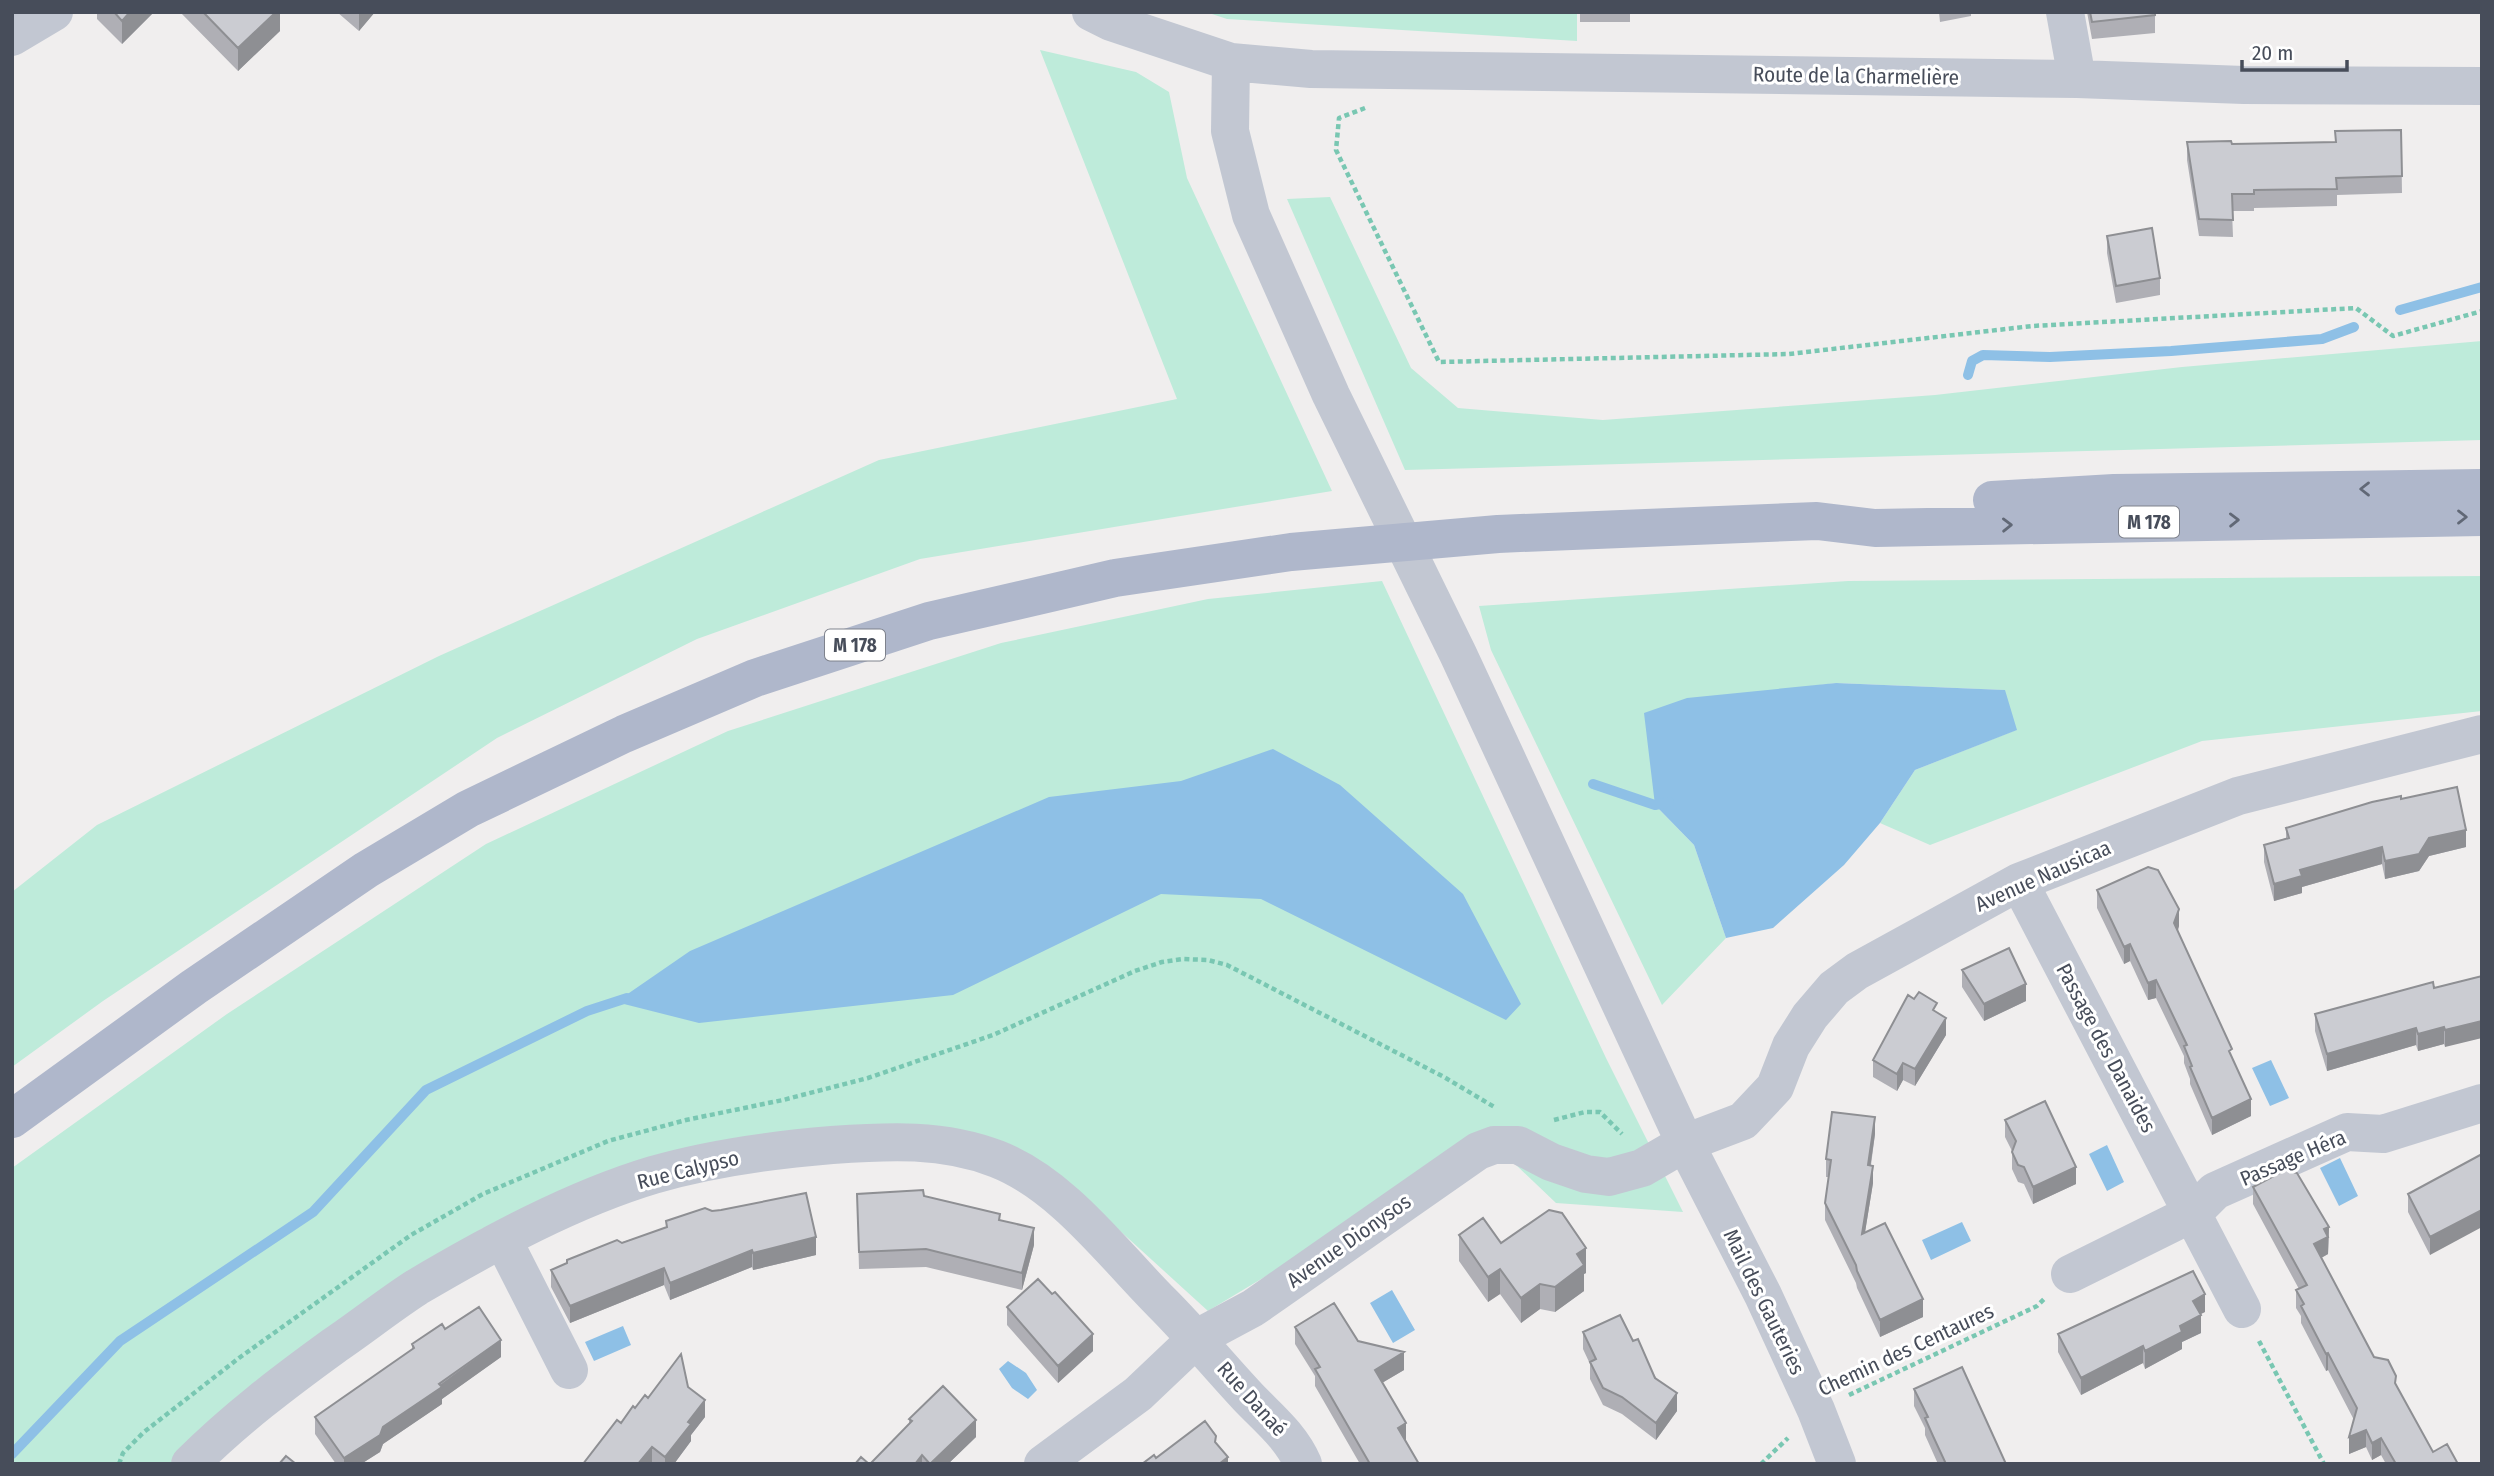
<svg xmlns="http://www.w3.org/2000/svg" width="2494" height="1476" font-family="'Fira Sans Condensed',sans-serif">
<rect width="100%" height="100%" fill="#f0eeee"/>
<path fill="#beebda" d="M1206 12H1577V41L1227 19Z
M1040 50 1136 72 1169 92 1187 178 1332 491 920 559 697 639 497 738 103 1001 12 1067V892L97 825 439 656 879 460 1177 399Z
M1330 197 1411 368 1458 408 1603 420 1935 395 2182 367 2482 341V440L1405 470 1287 199Z
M2482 576V711L2202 741 1930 845 1880 823 1915 770 2016 730 2004 690 1836 683 1764 692 1655 805 1694 845 1726 938 1662 1005 1491 650 1479 606 1848 581Z
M1382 581 1606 1058 1683 1212 1556 1203 1491 1141 1208 1311 1096 1209 983 1138 680 1160 481 1229 306 1355 172 1464H12V1168L227 1014 486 844 728 731 1001 643 1208 599Z"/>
<path fill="#8ec0e6" d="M1836 683 2005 690 2017 730 1915 770 1880 823 1844 865 1773 928 1726 938 1694 845 1655 805 1644 713 1687 698Z
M1273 749 1340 785 1463 894 1521 1004 1506 1020 1261 899 1161 894 953 995 699 1023 616 1002 690 951 1049 797 1181 781Z
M2271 1060 2289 1098 2270 1106 2252 1068Z
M2107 1145 2124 1182 2107 1191 2089 1154Z
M2340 1158 2358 1196 2339 1206 2320 1168Z
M1962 1222 1971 1241 1931 1260 1922 1240Z
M1392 1290 1415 1330 1393 1343 1370 1303Z
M623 1326 631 1345 594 1361 585 1342Z
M1008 1361 1026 1373 1037 1390 1028 1399 1012 1388 999 1369Z"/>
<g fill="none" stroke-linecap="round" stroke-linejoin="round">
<path stroke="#8ec0e6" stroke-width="10" d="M2400 310 2482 287
M1968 375 1972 361 1983 355 2050 357 2171 351 2322 339 2354 327
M1593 784 1655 805 1669 802
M12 1454 120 1341 313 1212 426 1090 587 1011 627 998"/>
<path stroke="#79c7b2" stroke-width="4.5" stroke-dasharray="5 3.5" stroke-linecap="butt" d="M1365 108 1339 118 1336 150 1439 362 1789 354 2032 326 2356 308 2393 336 2482 311
M1554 1120 1585 1112H1600L1622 1134
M2259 1341 2324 1464
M1849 1395 2037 1306 2044 1299
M119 1464 123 1453 144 1432 239 1358 411 1235 483 1194 608 1141 686 1120 783 1100 868 1078 993 1035 1135 971 1162 962 1183 959 1208 960 1227 965 1444 1077 1496 1108
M1761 1464 1788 1438"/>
<path stroke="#c2c7d2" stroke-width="38" d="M1091 12 1111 22 1231 62 1311 69 2077 79 2244 85 2482 86
M2065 12 2077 79
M12 37 54 12
M1231 62 1230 131 1251 215 1331 395 1458 654 1685 1143 1763 1295 1816 1410 1837 1464
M2019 882 2242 1309
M503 1240 569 1370
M2070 1274 2193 1213 2215 1191 2347 1132 2383 1134 2482 1103
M190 1464C235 1419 284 1382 335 1345 363 1326 389 1305 417 1287 490 1244 573 1199 653 1175 712 1158 771 1150 832 1145 888 1141 943 1138 997 1159 1063 1185 1113 1254 1162 1303 1192 1333 1219 1366 1248 1397 1268 1418 1291 1436 1303 1464
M1043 1464 1138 1394 1197 1338 1253 1308 1478 1151 1494 1145H1518L1551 1162 1586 1174 1609 1177 1642 1168 1685 1143 1743 1121 1775 1087 1791 1046 1810 1016 1834 988 1857 971 2019 882 2238 796 2482 734"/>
<path stroke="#afb7cb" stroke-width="38" d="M1992 500 2114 493 2482 488
M12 1119 194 987 366 870 468 809 624 734 755 678 929 621 1115 578 1291 552 1498 534 1817 521 1875 528 2482 517"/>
</g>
<path fill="#afafb5" d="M97 12H154L122 44 97 19Z
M180 12H280V31L238 71Z
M337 12H375L359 31Z
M1580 12H1630V22H1580Z
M1939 12H1971V16L1940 22Z
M2087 12H2155V33L2092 39Z
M2401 130 2402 193 2337 195V206L2254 208V211H2232L2233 237 2199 236 2187 160V142L2232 144 2335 142Z
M2107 236 2160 278V295L2116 303 2107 253Z
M2401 799 2466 847 2429 856 2419 871 2385 879 2382 864 2302 887V893L2274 901 2264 862V845L2286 838V828Z
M2097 890 2179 926 2178 931 2232 1059 2251 1116 2212 1135 2190 1084V1079L2184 1063V1056L2156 998 2148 1000 2130 961 2124 964 2097 908Z
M1962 970 2026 1001 1984 1021 1962 987Z
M2482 976 2445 1047 2444 1044 2418 1051 2416 1045 2327 1071 2315 1031V1014L2434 988Z
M1937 1012 1946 1035 1915 1086 1903 1080 1897 1091 1873 1077V1060Z
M2005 1120 2076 1184 2033 1204 2024 1184 2018 1182 2012 1169V1151L2005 1137Z
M1875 1134 1871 1165 1873 1183 1865 1232 1923 1317 1880 1337 1857 1288 1856 1283 1825 1220V1203L1829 1177H1826V1159Z
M2482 1154 2430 1255 2408 1212V1194Z
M2253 1187 2329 1227 2328 1254 2321 1258 2374 1357 2396 1385 2433 1452 2458 1464H2386L2381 1455 2372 1460 2366 1447 2349 1454 2354 1420 2328 1370 2326 1371 2301 1323V1316L2296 1308V1290L2299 1289 2253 1204Z
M857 1194 924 1196 1000 1220 1034 1245 1022 1290 926 1267 859 1269Z
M666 1221 816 1255 753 1270 752 1267 670 1300 664 1285 570 1323 551 1287V1270L567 1263V1260L666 1228Z
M1459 1235 1501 1243 1586 1273 1584 1274V1291L1555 1312 1540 1309 1521 1323 1500 1294 1488 1302 1459 1261Z
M1007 1307 1093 1351 1058 1383 1007 1325Z
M2205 1312 2200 1314 2201 1333 2182 1342V1349L2145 1369 2143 1363 2081 1395 2058 1352V1334Z
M1295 1327 1358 1341 1404 1370 1382 1383 1406 1441 1419 1464H1360L1315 1386V1376L1295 1344Z
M445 1329 501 1357 442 1399V1404L383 1444 380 1452 361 1464H336L315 1434V1417L412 1350V1344Z
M1583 1332 1633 1341 1677 1411 1656 1440 1622 1414 1603 1405 1590 1379V1364L1583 1349Z
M688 1387 705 1417 691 1435V1441L674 1464H583L635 1408 648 1398Z
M1914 1389 2006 1464H1938L1925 1435V1428L1914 1406Z
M909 1419 976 1437 948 1464H870L909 1424Z"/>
<path fill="#8e8f93" d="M130 12H154L122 44V21Z
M276 12H280V31L238 71V48Z
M359 12H375L359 31Z
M2466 830V847L2429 856 2419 871 2385 879V861L2429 838Z
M2382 847V864L2302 887V893L2274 901V884L2300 870Z
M2179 909V926L2174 940V923Z
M2130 944V961L2124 964V947Z
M2156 980V998L2148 1000V983Z
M2026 984V1001L1984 1021V1004Z
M1946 1018V1035L1915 1086V1069Z
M2482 1021V1038L2445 1047V1030Z
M2444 1027V1044L2418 1051V1034Z
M2416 1028V1045L2327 1071V1054Z
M1903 1063V1080L1897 1091V1074Z
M2251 1099V1116L2212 1135V1118Z
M1875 1117V1134L1868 1182V1165Z
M1873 1166V1183L1862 1251V1234Z
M2076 1167V1184L2033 1204V1187Z
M2482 1210V1227L2430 1255V1237Z
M2329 1227 2328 1254 2314 1262V1244L2324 1229Z
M1034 1228V1245L1022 1290V1273Z
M816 1237V1255L753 1270V1253Z
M1586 1248V1273L1584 1274V1291L1555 1312V1287L1577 1254Z
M752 1250V1267L670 1300V1283Z
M664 1268V1285L570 1323V1306Z
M1500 1269V1294L1488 1302V1277Z
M1540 1284V1309L1521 1323V1298Z
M2205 1294V1312L2193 1318V1301Z
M1923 1299V1317L1880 1337V1320Z
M2201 1315V1333L2182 1342V1349L2145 1369V1351L2180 1326Z
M1093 1334V1351L1058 1383V1366Z
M501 1340V1357L442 1399V1404L383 1444 380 1452 361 1464H344V1458L383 1427Z
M2143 1346V1363L2081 1395V1378Z
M1404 1352V1370L1375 1387V1370Z
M2328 1353V1370L2326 1371V1354Z
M1677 1393V1411L1656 1440V1423Z
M705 1400V1417L691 1435V1441L674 1464H665V1457L688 1422Z
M976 1420V1437L948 1464H930Z
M1406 1423V1441L1398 1428Z
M2366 1430V1447L2349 1454V1437Z
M2381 1438V1455L2372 1460V1443Z
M652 1447V1464H638Z
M922 1455V1464H915Z
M1228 1457V1464H1219Z"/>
<path fill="#cbccd2" stroke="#8e8f93" stroke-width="2" d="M114 12H130L122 21Z
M203 12H276L238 48Z
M2090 12H2155V15L2092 22Z
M2401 130 2402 176 2336 178 2337 189 2254 190V194H2232L2233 220 2199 219 2187 142 2231 141 2232 144 2336 142 2335 131Z
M2152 228 2160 278 2116 286 2107 236Z
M2457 787 2466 830 2429 838 2419 854 2385 861 2382 847 2300 870 2302 876 2274 884 2264 845 2289 838 2286 828 2372 802 2401 796V799Z
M2148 867 2158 870 2179 909 2174 923 2232 1049 2229 1051 2251 1099 2212 1118 2190 1067 2192 1066 2184 1046 2187 1045 2156 980 2148 983 2130 944 2124 947 2097 890Z
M2009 948 2026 984 1984 1004 1962 970Z
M2482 976V1021L2445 1030 2444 1027 2418 1034 2416 1028 2327 1054 2315 1014 2433 982 2434 988Z
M1919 992 1937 1003 1933 1010 1946 1018 1915 1069 1903 1063 1897 1074 1873 1060 1908 995 1914 999Z
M2045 1101 2076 1167 2033 1187 2024 1167 2018 1165 2012 1152 2016 1141 2005 1120Z
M1832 1112 1875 1117 1868 1165 1873 1166 1862 1234 1885 1223 1923 1299 1880 1320 1857 1271 1856 1265 1825 1203 1831 1160 1826 1159Z
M2482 1154V1210L2430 1237 2408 1194Z
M2285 1170 2297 1173 2329 1227 2324 1229 2328 1237 2314 1244 2374 1357 2388 1360 2396 1376 2395 1383 2433 1452 2447 1444 2458 1464H2396L2381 1438 2372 1443 2366 1430 2349 1437 2357 1408 2328 1353 2326 1354 2301 1306 2304 1304 2296 1290 2307 1285 2253 1187Z
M923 1190 924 1196 1000 1214 999 1220 1034 1228 1022 1273 926 1249 859 1252 857 1194Z
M806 1193 816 1237 753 1253 752 1250 670 1283 664 1268 570 1306 551 1270 567 1263V1260L617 1240 622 1243 667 1227 666 1221 705 1208 712 1211 721 1210Z
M1549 1210 1562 1213 1586 1248 1577 1254 1584 1265 1555 1287 1540 1284 1521 1298 1500 1269 1488 1277 1459 1235 1483 1218 1501 1243Z
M2193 1271 2205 1294 2193 1301 2201 1315 2180 1326 2182 1332 2145 1351 2143 1346 2081 1378 2058 1334Z
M1038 1279 1052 1294 1055 1292 1093 1334 1058 1366 1007 1307Z
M1334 1303 1358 1341 1404 1352 1375 1370 1406 1423 1398 1428 1419 1464H1370L1315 1369 1320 1367 1295 1327Z
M479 1307 501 1340 439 1384 442 1387 383 1427 380 1435 344 1458 315 1417 414 1348 412 1344 442 1324 445 1329Z
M1620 1315 1633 1341 1638 1339 1655 1378 1677 1393 1656 1423 1622 1397 1603 1388 1590 1362 1596 1359 1583 1332Z
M681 1354 688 1387 705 1400 688 1422 691 1424 665 1457 652 1447 638 1464H583L617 1420 621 1423 633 1406 635 1408 645 1395 648 1398Z
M1962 1367 2006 1464H1946L1933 1436 1925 1418 1928 1417 1914 1389Z
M943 1386 976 1420 930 1464 922 1455 915 1464H870L912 1421 909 1419Z
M1205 1421 1216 1436 1215 1442 1228 1457 1219 1464H1142L1154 1455 1156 1458Z
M286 1456 296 1464H279Z
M861 1457 869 1464H855Z"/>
<defs><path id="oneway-chevron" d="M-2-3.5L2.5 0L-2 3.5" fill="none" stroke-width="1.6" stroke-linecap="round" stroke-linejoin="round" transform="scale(1.75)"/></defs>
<g stroke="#616876">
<use href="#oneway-chevron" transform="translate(2365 489) rotate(180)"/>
<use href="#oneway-chevron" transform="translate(2462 517)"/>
<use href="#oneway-chevron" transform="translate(2234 520) rotate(-1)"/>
<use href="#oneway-chevron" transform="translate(2007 525) rotate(-1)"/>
</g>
<g text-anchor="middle" stroke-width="6" stroke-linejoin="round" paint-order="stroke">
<g fill="#fff" stroke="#7e828c" stroke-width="2">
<rect x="2119" y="506.5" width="60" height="31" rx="5"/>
<rect x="825" y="629.5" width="60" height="31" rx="5"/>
</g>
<g font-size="19" font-weight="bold" fill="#474d5a">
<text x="2149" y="529">M 178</text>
<text x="855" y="652">M 178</text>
</g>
<g font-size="21" fill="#474d5a" stroke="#fff">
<text transform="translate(1856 76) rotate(1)" y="7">Route de la Charmelière</text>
<text transform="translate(2043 876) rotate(-24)" y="7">Avenue Nausicaa</text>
<text transform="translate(2106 1048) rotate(62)" y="7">Passage des Danaides</text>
<text transform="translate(2293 1158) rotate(-23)" y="7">Passage Héra</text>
<text transform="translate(688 1170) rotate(-14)" y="7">Rue Calypso</text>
<text transform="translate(1349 1241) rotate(-35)" y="7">Avenue Dionysos</text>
<text transform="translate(1764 1302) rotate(64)" y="7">Mail des Gauteries</text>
<text transform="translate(1906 1350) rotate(-25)" y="7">Chemin des Centaures</text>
<text transform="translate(1252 1399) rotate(48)" y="7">Rue Danaé</text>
</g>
</g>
<rect width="2494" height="1476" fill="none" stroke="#474d5a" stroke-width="28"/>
<path d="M2242 60v10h105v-10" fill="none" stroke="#474d5a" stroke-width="3.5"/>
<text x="2252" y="60" font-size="21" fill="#474d5a" stroke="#ffffff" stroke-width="5" paint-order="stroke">20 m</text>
</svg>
